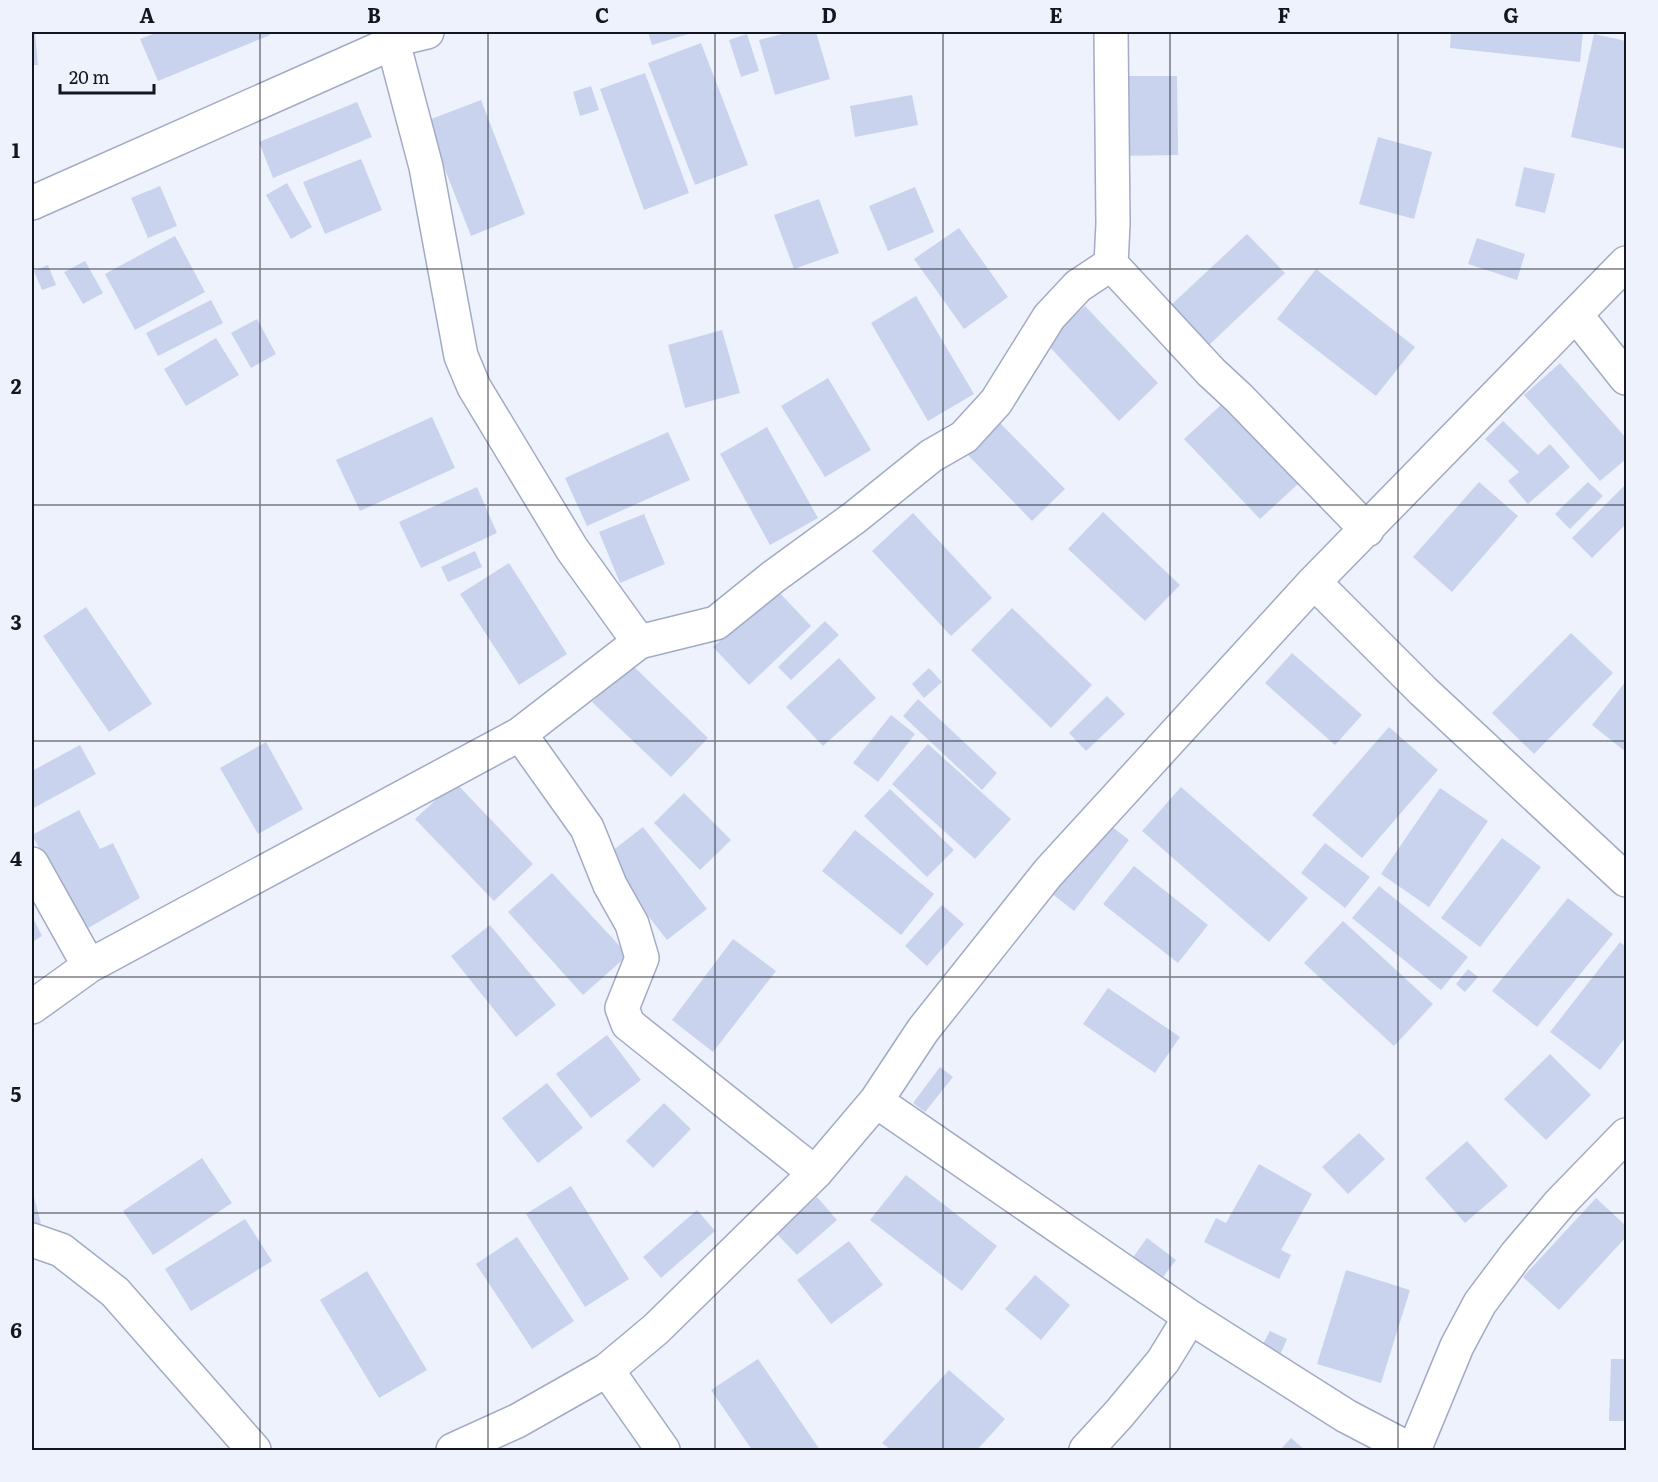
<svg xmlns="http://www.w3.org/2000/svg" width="1658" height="1482" font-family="Literata,serif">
<rect width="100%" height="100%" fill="#eef2fd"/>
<path fill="#c9d3ed" d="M32 32H35L38 65H32Z
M158 32H269L270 35 158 81 140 39Z
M648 32H695L652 45Z
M790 32H816L830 79 775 95 759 40Z
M1451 32H1583L1580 62 1450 48Z
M747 34 759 71 741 77 729 40Z
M1594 34 1626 41 1625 149 1571 137Z
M701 43 748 165 695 185 648 63Z
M645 73 689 193 644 210 600 89Z
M1119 76H1177L1178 155 1119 156Z
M591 86 599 110 580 116 573 92Z
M912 95 918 125 855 137 850 106Z
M481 100 525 214 471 236 426 121Z
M357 102 372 137 273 178 259 142Z
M1378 137 1432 152 1414 219 1359 204Z
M361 159 382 210 325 234 303 182Z
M1524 167 1555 174 1545 213 1515 206Z
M287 183 312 227 291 239 266 195Z
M160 186 177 226 148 238 131 198Z
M915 187 934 232 888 251 869 206Z
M819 199 839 253 794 269 774 215Z
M959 228 1008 297 964 329 914 259Z
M1247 234 1285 273 1208 346 1170 306Z
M175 236 205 292 135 330 105 274Z
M1477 238 1525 254 1517 280 1468 264Z
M85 261 103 293 83 304 64 272Z
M48 265 56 285 42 290 34 271Z
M1316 269 1415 347 1376 396 1277 319Z
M916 296 974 394 928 421 871 323Z
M211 300 223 323 158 356 146 333Z
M1085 306 1158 383 1119 421 1046 343Z
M257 319 276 354 251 368 231 333Z
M722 330 740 393 685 408 668 345Z
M216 338 239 375 186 406 164 369Z
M1560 363 1626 438V459L1600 481 1524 395Z
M828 378 871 450 825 477 781 406Z
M1222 404 1298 484 1260 519 1184 439Z
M432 417 455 468 360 511 336 460Z
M998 421 1065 489 1032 521 966 453Z
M1503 421 1538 455 1550 444 1570 467 1528 504 1508 481 1519 472 1485 439Z
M767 427 818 518 770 545 720 454Z
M668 432 690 480 587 526 565 478Z
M1479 482 1518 516 1452 592 1413 557Z
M1588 482 1603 496 1570 529 1555 514Z
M1626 484V524L1592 558 1572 538Z
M477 487 497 533 421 568 399 522Z
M1103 512 1180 585 1145 621 1068 549Z
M913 513 992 598 951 636 872 551Z
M644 514 665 564 620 583 599 532Z
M475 551 482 567 448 582 441 567Z
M509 563 567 654 519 685 460 594Z
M776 589 811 626 749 685 713 647Z
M86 607 152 704 109 732 43 636Z
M1012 608 1092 685 1051 728 971 650Z
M825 621 839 635 791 680 778 667Z
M1571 633 1613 673 1534 754 1492 713Z
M1292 653 1362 715 1335 745 1265 683Z
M839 658 876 698 823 746 786 707Z
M630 663 708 738 671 777 592 702Z
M929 668 942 682 924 698 912 684Z
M1626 681V752L1592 725Z
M1107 696 1125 714 1086 751 1069 733Z
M918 699 997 773 982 790 903 716Z
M891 715 915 734 878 782 853 763Z
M1389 727 1438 770 1362 858 1312 815Z
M266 742 303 809 258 834 220 768Z
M928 744 1011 819 975 859 892 784Z
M80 745 96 774 32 809V771Z
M455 782 533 864 494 901 415 819Z
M1181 787 1308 898 1269 942 1142 831Z
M1440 788 1488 821 1429 907 1381 874Z
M890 789 954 850 927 877 864 816Z
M684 793 731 840 700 870 654 823Z
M79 810 100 849 113 843 140 898 83 931 32 835Z
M1106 822 1129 840 1074 911 1051 893Z
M643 827 707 909 667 940 603 858Z
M855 830 934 894 901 935 822 871Z
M1502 838 1541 867 1480 947 1441 918Z
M1325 843 1370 877 1345 908 1301 873Z
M1134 866 1208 925 1178 963 1103 904Z
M552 873 628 955 583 995 508 912Z
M1379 886 1468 957 1441 990 1352 918Z
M1568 898 1613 934 1537 1027 1492 991Z
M942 905 964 924 927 966 905 946Z
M32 916 42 936 32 942Z
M1343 921 1433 1004 1394 1046 1304 963Z
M490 925 556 1005 516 1037 451 956Z
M733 939 776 971 713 1052 672 1020Z
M1620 942 1626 947V1037L1600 1070 1550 1032Z
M1468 969 1478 977 1465 992 1456 984Z
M1108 988 1180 1037 1155 1073 1083 1024Z
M607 1035 641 1080 591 1118 556 1074Z
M1550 1054 1591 1095 1546 1140 1504 1099Z
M940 1067 953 1077 925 1112 913 1103Z
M547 1083 583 1128 538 1163 502 1118Z
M664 1103 691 1129 653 1168 626 1141Z
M1359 1133 1385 1159 1348 1194 1322 1167Z
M1467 1141 1508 1186 1465 1223 1425 1178Z
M202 1158 232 1203 153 1255 123 1211Z
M1259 1164 1312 1194 1281 1250 1291 1255 1279 1279 1204 1242 1216 1218 1226 1223Z
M906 1175 997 1246 962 1291 870 1220Z
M571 1186 629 1279 585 1307 526 1214Z
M32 1190 41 1223 32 1226Z
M817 1197 837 1220 797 1255 776 1233Z
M1596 1198 1626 1226V1237L1559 1310 1523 1277Z
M697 1210 715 1231 661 1278 643 1257Z
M245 1219 272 1261 191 1311 165 1269Z
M517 1237 574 1321 532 1349 476 1264Z
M1147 1238 1176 1260 1160 1281 1131 1260Z
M849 1241 883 1285 831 1324 797 1280Z
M1346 1270 1410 1290 1381 1383 1317 1364Z
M367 1271 427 1370 379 1398 320 1300Z
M1035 1275 1070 1305 1041 1340 1005 1309Z
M1270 1331 1287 1339 1279 1357 1261 1348Z
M758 1359 820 1450H752L711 1390Z
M1611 1359H1626V1421H1609Z
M949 1370 1005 1419 977 1450H891L882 1443Z
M1291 1438 1305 1450H1280Z"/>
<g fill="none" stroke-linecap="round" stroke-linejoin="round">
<g stroke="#a2abc5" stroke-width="36">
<path id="minor" d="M1111 32 1113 224 1111 264 1211 372 1239 398 1367 530
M393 42 426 167 461 356 474 387 572 549 639 642
M1576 315 1626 378
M1314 582 1423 691 1626 880
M520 734 587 828 610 885 632 924 642 958 622 1008 628 1024 815 1173
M32 864 89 966
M32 1007 89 966 520 734 639 642 716 623 773 577 854 518 931 456 964 437 996 402 1049 317 1078 286 1111 264
M876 1101 1190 1317 1346 1416 1411 1450
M32 1240 61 1250 115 1292 254 1450
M607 1370 663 1450
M453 1450 517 1421 607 1370 656 1329 815 1173 876 1101 923 1030 1048 873 1314 582 1626 263
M1086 1450 1119 1414 1163 1361 1190 1317
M1414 1450 1457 1346 1480 1303 1516 1255 1560 1203 1626 1135"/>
</g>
<g stroke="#a2abc5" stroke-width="36">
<path id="major" d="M32 203 406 37 427 32"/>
</g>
<use href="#minor" stroke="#fff" stroke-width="33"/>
<use href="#major" stroke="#fff" stroke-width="33"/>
</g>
<path fill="none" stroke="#131720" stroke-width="1.5" stroke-opacity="0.55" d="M260 32V1450M488 32V1450M715 32V1450M943 32V1450M1170 32V1450M1398 32V1450M32 269H1626M32 505H1626M32 741H1626M32 977H1626M32 1213H1626"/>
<rect width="1658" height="1482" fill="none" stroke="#eef2fd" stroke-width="66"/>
<path d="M60 84v9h94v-9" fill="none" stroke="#131720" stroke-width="3"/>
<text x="69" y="84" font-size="18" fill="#131720" stroke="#eef2fd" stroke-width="4.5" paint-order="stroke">20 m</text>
<rect x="33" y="33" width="1592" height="1416" fill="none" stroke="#131720" stroke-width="2"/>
<g font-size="20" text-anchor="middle" font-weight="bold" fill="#131720">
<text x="147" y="23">A</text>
<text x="374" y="23">B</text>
<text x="602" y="23">C</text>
<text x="829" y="23">D</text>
<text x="1056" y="23">E</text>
<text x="1284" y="23">F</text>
<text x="1511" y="23">G</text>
<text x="16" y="158">1</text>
<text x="16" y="394">2</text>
<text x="16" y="630">3</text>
<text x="16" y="866">4</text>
<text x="16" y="1102">5</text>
<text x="16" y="1338">6</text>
</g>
</svg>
